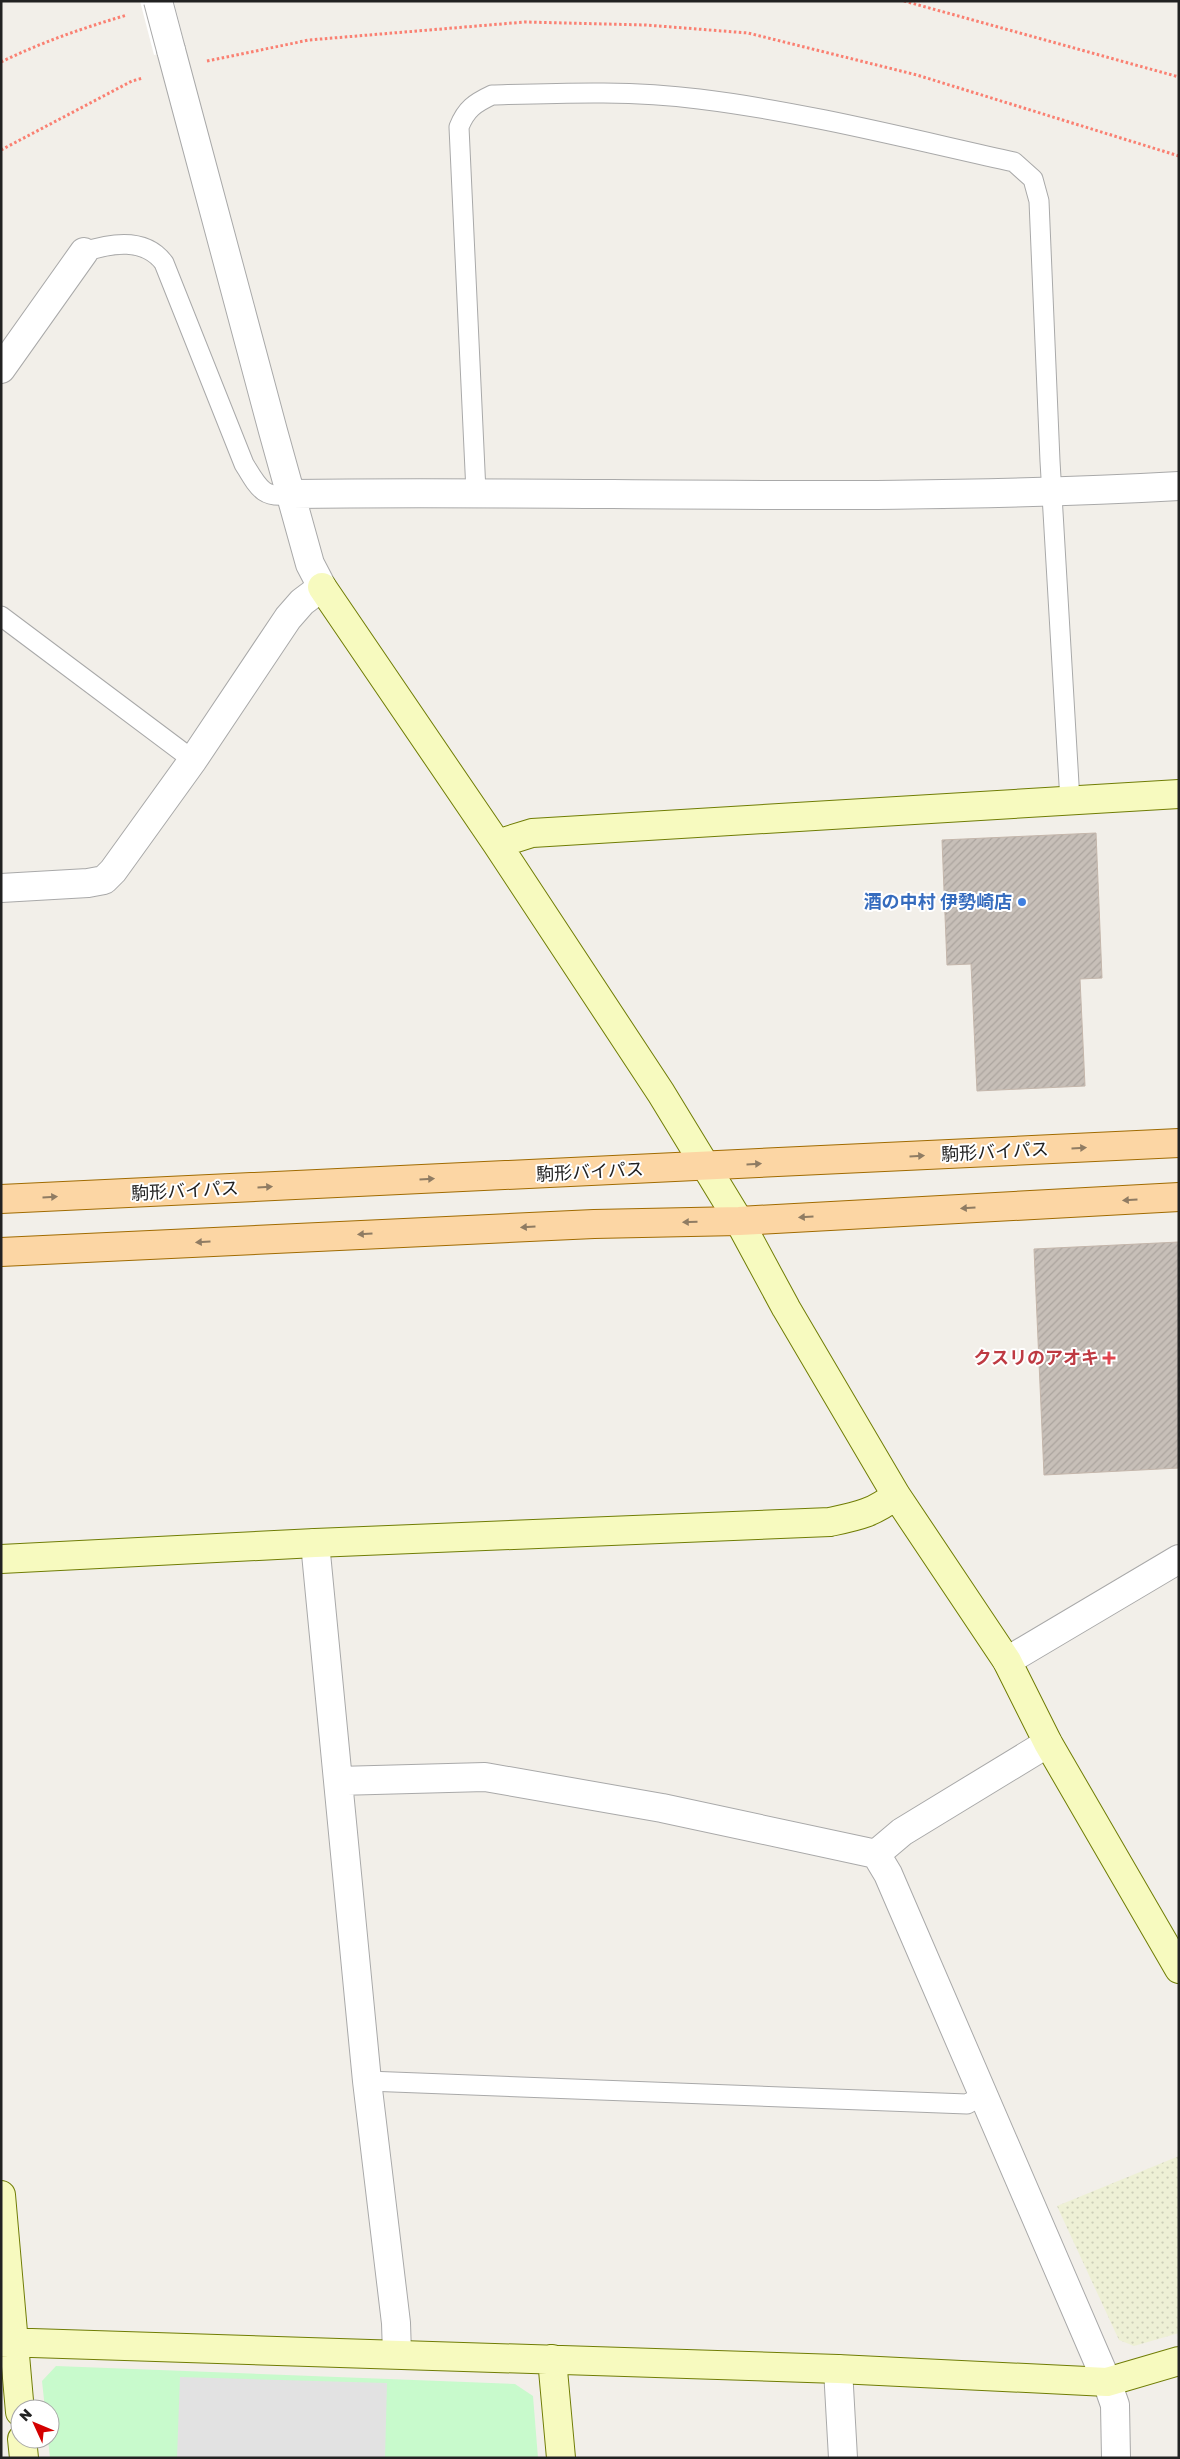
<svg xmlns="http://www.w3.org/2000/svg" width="1180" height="2459" font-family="'Golos Text','Noto Sans JP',sans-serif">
<defs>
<pattern id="farmland-dots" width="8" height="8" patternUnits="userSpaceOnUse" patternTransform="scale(1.25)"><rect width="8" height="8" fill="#eef0d5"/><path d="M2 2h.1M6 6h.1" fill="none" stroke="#ccceb7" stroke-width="1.8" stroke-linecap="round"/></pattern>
<pattern id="building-hatch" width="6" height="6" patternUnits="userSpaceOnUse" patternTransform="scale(1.25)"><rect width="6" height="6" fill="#c7bfb8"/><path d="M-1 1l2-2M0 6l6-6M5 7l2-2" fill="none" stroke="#aba49e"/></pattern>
</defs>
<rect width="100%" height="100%" fill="#f2efe9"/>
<path fill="url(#farmland-dots)" d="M1179 2156V2333L1134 2346 1119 2340 1057 2206Z"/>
<path fill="#c8facc" d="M56 2366 515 2384 533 2396 538 2458H50L48 2439H50V2409H45L42 2381Z"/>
<path fill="#e2e2e2" d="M180 2377 387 2383 385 2458H177Z"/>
<path fill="#fff" d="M140 1H174L185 47 154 55Z"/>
<path fill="url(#building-hatch)" stroke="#c4b6ab" d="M1096 833 1102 978 1080 979 1085 1086 977 1091 971 964 947 965 942 840Z
M1179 1242V1468L1044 1475 1034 1249Z"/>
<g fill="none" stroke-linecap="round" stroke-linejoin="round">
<g stroke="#a9a9a9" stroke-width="21">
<path id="lane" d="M84 252C111 243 145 237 164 263L244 464C258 487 263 500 292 494
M476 492 459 127C466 109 475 103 492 95 561 93 630 90 699 99 805 112 910 139 1014 162L1033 179 1039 201 1050 461 1070 801
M1 616 193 760
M367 2081 967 2104 984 2095"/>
</g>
<g stroke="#a9a9a9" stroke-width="30">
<path id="street" d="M1 369 84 252
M292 494C588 490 883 503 1179 486
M1 888 88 883 104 880 113 871 193 760 288 618 302 602 322 587 310 564 273 431 171 50
M315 1543 367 2081 396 2323 397 2354
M1007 1661 1179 1559
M338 1781 485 1777 662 1808 876 1854 888 1874 1107 2382 1115 2405 1116 2458
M876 1854 902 1832 1048 1743
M838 2369 843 2458"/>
</g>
<g stroke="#707d05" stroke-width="30">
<path id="secondary" d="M322 587 497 844 661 1093 739 1221 786 1308 896 1495 1007 1661 1048 1743 1179 1969
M497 844 532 833 1179 794
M1 1559 315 1543 830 1522C858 1516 874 1513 896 1495
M1 2195 20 2412
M1 2342 838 2369 1107 2382 1179 2361
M552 2359 561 2458
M22 2439 24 2458"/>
</g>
<g stroke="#a06b00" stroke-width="30">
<path id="primary" d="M1 1199 1179 1143
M1 1252 594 1224 739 1221 1179 1197"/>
</g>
<path stroke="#fa8072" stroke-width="3" stroke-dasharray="2.5 2.5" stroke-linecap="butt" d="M904 1 1179 77
M207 61 309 40 525 22 646 25 748 33 917 75 1179 156
M1 62C42 42 83 28 127 15
M1 150 132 81 143 78"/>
<use href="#lane" stroke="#fff" stroke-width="19"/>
<use href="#street" stroke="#fff" stroke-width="28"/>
<use href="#secondary" stroke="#f7fabf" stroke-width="28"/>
<use href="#primary" stroke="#fcd6a4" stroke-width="28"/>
<g stroke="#a9a9a9" stroke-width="30" stroke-linecap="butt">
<path id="street-bridge" d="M158 1 171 50"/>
</g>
<use href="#street-bridge" stroke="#fff" stroke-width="28"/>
</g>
<defs><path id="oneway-solid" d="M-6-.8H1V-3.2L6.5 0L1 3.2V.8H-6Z" transform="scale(1.25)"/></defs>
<g fill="#8f7c63">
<use href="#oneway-solid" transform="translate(1079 1148) rotate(-3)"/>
<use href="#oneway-solid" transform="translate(917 1156) rotate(-3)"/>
<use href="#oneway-solid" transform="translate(754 1164) rotate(-3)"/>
<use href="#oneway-solid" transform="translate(427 1179) rotate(-3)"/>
<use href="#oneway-solid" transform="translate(265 1187) rotate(-3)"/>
<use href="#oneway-solid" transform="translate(50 1197) rotate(-3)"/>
<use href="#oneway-solid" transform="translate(1130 1200) rotate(177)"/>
<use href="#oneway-solid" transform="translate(968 1208) rotate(177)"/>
<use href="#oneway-solid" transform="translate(806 1217) rotate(177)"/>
<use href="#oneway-solid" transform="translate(690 1222) rotate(179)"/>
<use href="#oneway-solid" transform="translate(528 1227) rotate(177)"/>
<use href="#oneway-solid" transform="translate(365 1234) rotate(177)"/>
<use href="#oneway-solid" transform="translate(203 1242) rotate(177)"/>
</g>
<circle fill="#3f7fe0" stroke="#fff" stroke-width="2" cx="1022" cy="902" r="5"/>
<path fill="#e0444e" stroke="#fff" stroke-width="2" d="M1106.5 1350.5h5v5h5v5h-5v5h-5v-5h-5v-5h5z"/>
<g text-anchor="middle" stroke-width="4" stroke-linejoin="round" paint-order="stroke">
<g font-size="18" font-weight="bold" fill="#366cbe" stroke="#fff" text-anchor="end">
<text x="1012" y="908">酒の中村 伊勢崎店</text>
</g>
<g font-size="18" fill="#222" stroke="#fff">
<text transform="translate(995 1152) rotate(-3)" y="6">駒形バイパス</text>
<text transform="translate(590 1172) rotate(-3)" y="6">駒形バイパス</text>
<text transform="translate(185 1191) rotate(-3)" y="6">駒形バイパス</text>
</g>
<g font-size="18" font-weight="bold" fill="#be3a42" stroke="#fff" text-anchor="end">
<text x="1099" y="1364">クスリのアオキ</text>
</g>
</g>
<rect width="1180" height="2459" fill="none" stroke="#222222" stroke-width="5"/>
<g transform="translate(35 2424) rotate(314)"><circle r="24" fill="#ffffff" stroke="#a7a7a7"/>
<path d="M0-4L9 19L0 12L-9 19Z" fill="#d40000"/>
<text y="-8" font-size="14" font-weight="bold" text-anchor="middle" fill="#222222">N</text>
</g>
</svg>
